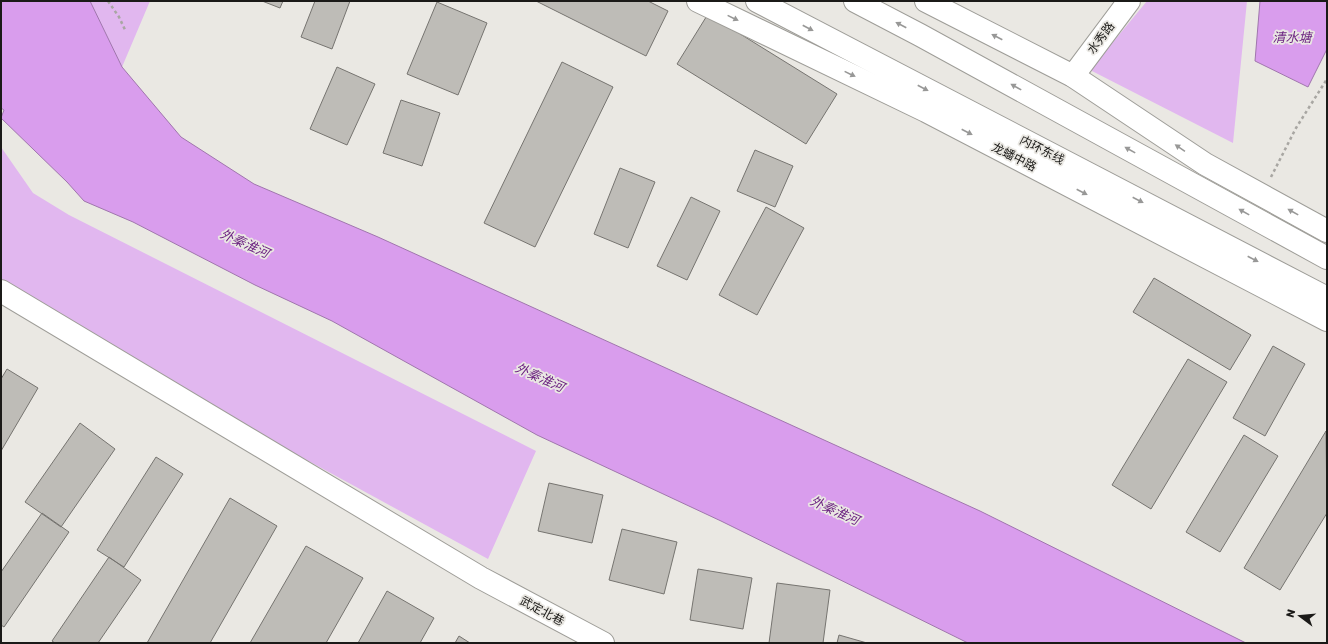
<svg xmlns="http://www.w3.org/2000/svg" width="1328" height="644" font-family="Rubik,'Noto Sans SC',sans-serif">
<rect width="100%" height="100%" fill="#eae8e3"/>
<path fill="#e1b7ef" d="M90 1H150L122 67Z
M1147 1H1247L1233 143 1090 70Z
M1 147 33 193 69 215 536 451 488 559 43 316 1 289Z"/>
<path fill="#d99ded" stroke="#a076ad" d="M1 1H90L122 67 181 137 254 184 378 237 980 511 1246 643H968L721 521 537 435 332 321 255 285 133 222 84 201 67 182 1 118 4 110 1 108Z
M1260 1H1327V49L1308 87 1255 61Z"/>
<path fill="#bebcb7" stroke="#767470" d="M262 1H283L280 8Z
M315 1H350L332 49 301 37Z
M536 1H648L668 11 646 56Z
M437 2 487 23 458 95 407 74Z
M708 14 837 94 806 144 677 64Z
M562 62 613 87 535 247 484 223Z
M337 67 375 84 347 145 310 129Z
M401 100 440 113 422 166 383 153Z
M755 150 793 166 775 207 737 191Z
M620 168 655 182 628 248 594 234Z
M691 197 720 211 687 280 657 266Z
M766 207 804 228 757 315 719 295Z
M1154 278 1251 335 1230 370 1133 312Z
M1273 346 1305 364 1265 436 1233 418Z
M1188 359 1227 382 1151 509 1112 485Z
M7 369 38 388 1 451V379Z
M80 423 115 449 61 527 25 502Z
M1326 431 1327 513 1280 590 1244 568Z
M1244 435 1278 456 1220 552 1186 532Z
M156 457 183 474 124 567 97 550Z
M549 483 603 495 592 543 538 531Z
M230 498 277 526 210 643H147Z
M42 513 69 532 4 627 1 625V572Z
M622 529 677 542 664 594 609 580Z
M306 546 363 578 326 643H250Z
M109 557 141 580 98 643H55L52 641Z
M698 569 752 578 743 629 690 620Z
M777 583 830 590 823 643H769Z
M387 591 434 618 420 643H358Z
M839 635 867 643H837Z
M459 636 470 643H455Z"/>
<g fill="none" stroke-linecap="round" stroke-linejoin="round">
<g stroke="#9e9d98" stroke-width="24">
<path id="minor" d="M1073 76 1129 1
M1 291 481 578 603 643"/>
</g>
<g stroke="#9e9d98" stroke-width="24">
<path id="major" d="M698 1 926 111 1327 320
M926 1 1073 76 1205 164 1327 231"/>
</g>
<g stroke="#9e9d98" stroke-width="24">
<path id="highway" d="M757 1 1327 298
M855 1 920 35 1327 258"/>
</g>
<path stroke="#a8a6a2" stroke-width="2.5" stroke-dasharray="3 3" stroke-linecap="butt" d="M108 1 119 17 126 32
M1271 177 1296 128 1327 79"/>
<use href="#minor" stroke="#fff" stroke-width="22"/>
<use href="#major" stroke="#fff" stroke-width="22"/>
<use href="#highway" stroke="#fff" stroke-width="22"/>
</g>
<defs><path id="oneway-solid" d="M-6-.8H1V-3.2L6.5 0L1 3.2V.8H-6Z"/></defs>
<g fill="#989897">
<use href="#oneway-solid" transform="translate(733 18) rotate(26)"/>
<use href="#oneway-solid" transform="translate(901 25) rotate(-152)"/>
<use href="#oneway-solid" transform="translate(808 28) rotate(28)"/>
<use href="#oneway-solid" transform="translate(997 37) rotate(-153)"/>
<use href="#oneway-solid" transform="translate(850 74) rotate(26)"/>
<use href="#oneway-solid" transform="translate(1016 87) rotate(-151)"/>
<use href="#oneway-solid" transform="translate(923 88) rotate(28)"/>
<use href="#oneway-solid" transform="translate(967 132) rotate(27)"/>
<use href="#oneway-solid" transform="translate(1180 148) rotate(-146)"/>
<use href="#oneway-solid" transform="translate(1130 150) rotate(-151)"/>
<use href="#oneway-solid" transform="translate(1082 192) rotate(27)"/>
<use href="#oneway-solid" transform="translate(1138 200) rotate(27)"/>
<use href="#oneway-solid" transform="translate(1244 212) rotate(-151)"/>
<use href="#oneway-solid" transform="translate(1293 212) rotate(-151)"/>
<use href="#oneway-solid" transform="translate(1253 259) rotate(27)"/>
</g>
<g text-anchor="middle" stroke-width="3.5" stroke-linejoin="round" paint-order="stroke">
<g font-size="12" fill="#1b1a18" stroke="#eae8e3">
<text transform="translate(1101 38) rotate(-53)" y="4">水秀路</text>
<text transform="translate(1042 150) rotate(27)" y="4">内环东线</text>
<text transform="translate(1014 157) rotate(27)" y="4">龙蟠中路</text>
<text transform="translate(542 611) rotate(28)" y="4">武定北巷</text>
</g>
<g font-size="13" font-style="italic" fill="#6d2482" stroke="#eae8e3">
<text x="1292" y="42">清水塘</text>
<text transform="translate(245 243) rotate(24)" y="5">外秦淮河</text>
<text transform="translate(540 377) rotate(24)" y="5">外秦淮河</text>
<text transform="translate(835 510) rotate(24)" y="5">外秦淮河</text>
</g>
</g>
<rect width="1328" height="644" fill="none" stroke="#1b1a18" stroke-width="4"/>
<g transform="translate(1300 616) rotate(286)" stroke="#eae8e3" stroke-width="3" paint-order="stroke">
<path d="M0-3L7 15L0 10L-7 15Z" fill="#1b1a18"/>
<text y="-6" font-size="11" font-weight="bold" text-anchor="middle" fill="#1b1a18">N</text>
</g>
</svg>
